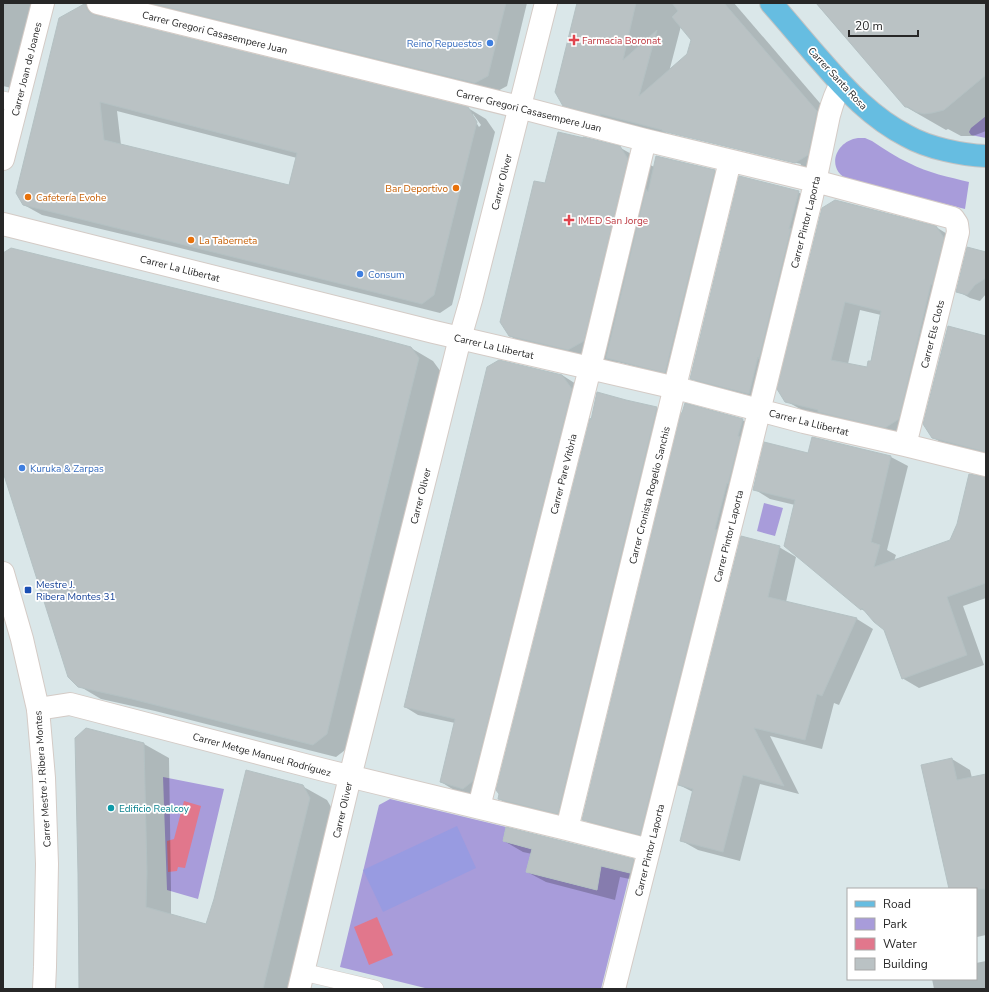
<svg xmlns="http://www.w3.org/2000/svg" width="989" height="992" font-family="'Nunito Sans',sans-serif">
<rect width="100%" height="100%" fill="#dae7e9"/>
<path fill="#a89cda" d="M986 116V138L971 135 969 132 971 128Z
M858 138H865L872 141C884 149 896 157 909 163 928 173 949 177 969 182L965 209 849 180C825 170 835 141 858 138Z
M764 503 783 508 775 536 757 531Z
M163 777 224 789 198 899 167 890Z
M390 799 506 827 503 841 532 849 526 872 596 890 601 866 630 873 601 989H429L340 967 379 805Z"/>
<path fill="#989be1" d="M457 826 476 868 383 912 363 870Z"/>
<path fill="#e1778c" d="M184 801 201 806 185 868 178 867 177 871 168 872 167 841 174 839Z
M377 917 393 955 369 965 354 927Z"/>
<path fill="#0003" fill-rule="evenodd" d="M3 3H32L28 92 3 86Z
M129 3H527L507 86 494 93Z
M578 3H734L837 123 816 174 584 117 564 105ZM681 26 692 40 688 54 669 72ZM664 131 801 164 800 166 667 133Z
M816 3H986V131L973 136H961L948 129 946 130 906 107Z
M86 4 103 14V18L468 108 486 119 495 132 452 305 440 313 172 246 42 215 24 205ZM117 111 297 158 289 186 121 145ZM471 114H473L481 125 479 127Z
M619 147 654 167 715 171 721 175 672 376 617 362 604 370 545 356 510 336 546 185Z
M798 192 805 196 755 397 697 382 691 378Z
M835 201 936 227 952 237 901 436 802 410 786 401ZM860 310 881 315 871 362 868 368 848 364Z
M986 253V294L980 301 970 298 957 291Z
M3 254 411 348 433 361 441 372 349 747 336 757 155 711 101 699 79 686 3 468Z
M986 337V456L949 447 932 437Z
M562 375 576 384 477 796 454 790 441 782 455 723 418 715 405 707Z
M657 408 666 414 567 819 508 804 499 799 591 420H592Z
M742 420 749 423 646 838 590 823 583 819Z
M856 448 891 457 908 466 887 550 896 555 894 561 950 541 986 478V598L963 606 984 665 919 688 902 678 884 629 868 613 861 609 795 505 770 499 754 489 808 454Z
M779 547 796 557 786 602 857 619 873 629 839 705 834 703 822 749 770 736 799 794 760 784 740 861 698 850 682 841 693 792 679 785Z
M86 729 144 744 169 758 171 887V915L206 925 302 786 327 800 334 812 291 989H80Z
M952 759 970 770 972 778 986 775V935L977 937 976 936V889H950Z
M504 841 633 860 652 871 649 883 620 877 615 900 546 882 527 872 532 854 523 852Z
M986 961V989H934L932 979H976V963Z"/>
<path fill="#bac2c4" stroke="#b4c1c3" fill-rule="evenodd" d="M86 3V7L89 12 95 15 468 107 477 122 434 295 422 304 56 213 23 205 16 193 59 18ZM100 102 297 153 289 185 104 140Z
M150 3H506L488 76 475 83Z
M577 3H636L623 60 657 30 639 96 687 54 691 40 672 17 678 11 672 3H724L817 111 808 155 795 163 662 131V130L600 114 601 116 563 106 555 92Z
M816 3H986V75L944 110 932 113 924 114 916 112 908 107H905Z
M558 132 584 138 583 137 620 146 628 159 584 341 568 350 509 336 500 322 534 181 545 183Z
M656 156 715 170 665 373 606 358 646 189 648 192Z
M739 176 799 191 789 229 791 228 759 359 758 357 749 394 690 379Z
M835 200 936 226 944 238 932 285 931 284 899 419 885 428 818 412V410L785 402 777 389 822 208ZM845 302 881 311 871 361H868L867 367 831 360Z
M967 247 986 252V278L975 285 967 295 956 292Z
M11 248 370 336 411 347 419 358 351 634 327 734 313 745 132 699 78 687 68 677 3 472V253Z
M948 326 986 336V452L932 438 923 424Z
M499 360 562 375 572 389 473 781 463 789 440 782 455 719 404 707 487 367Z
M597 392 626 400 657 407 558 814 498 799 499 794 496 790 590 418 591 420Z
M685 403 743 419 738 436 740 437 728 484 727 483 715 529 717 530 640 835 582 820 681 413H682Z
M812 437 891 456 871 542 880 545 874 567 950 540 957 524 969 474 986 477V583L947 597 967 655 902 679 884 630 874 622 862 608 861 610 784 546 795 500 753 490 764 442 808 453Z
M741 536 780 546 768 597 857 618 822 696 817 694 805 740 754 728 784 786 743 775 723 852 680 841 693 789 678 785Z
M86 728 144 743 147 873 146 907 206 924 214 899 246 770 303 785 310 798 263 989H79L78 874 75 738Z
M952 758 957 780 986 774V889H949L921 765Z
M506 827 634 859 630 873 601 866 597 890 526 872 532 849 503 841Z"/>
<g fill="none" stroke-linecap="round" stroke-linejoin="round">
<g stroke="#d4cbc6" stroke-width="18">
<path id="pedestrian" d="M3 100 17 103
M303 972 375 989"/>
</g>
<g stroke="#d4cbc6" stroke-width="24">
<path id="minor" d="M98 3 519 107 645 140 815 181 953 218 957 224 958 232 905 445
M3 159 43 3
M3 224 434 332 676 388 804 422 905 445 986 465
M38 709 70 704 324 770 567 829 649 850
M479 807 590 368 645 140
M567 829 730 161
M614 989 739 493 812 196 829 115C832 104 835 94 841 84"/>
</g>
<g stroke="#d4cbc6" stroke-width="24">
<path id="tertiary" d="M3 573 22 639 38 709 44 778 47 864 45 967 44 989"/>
</g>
<g stroke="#d4cbc6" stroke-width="24">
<path id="secondary" d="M299 989 350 777 430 459 460 338 471 300 546 3"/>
</g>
<g stroke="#c3c3c3" stroke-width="24">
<path id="primary" d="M771 3C788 22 804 42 821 61 846 90 872 118 907 136 928 148 962 155 986 156"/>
</g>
<use href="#pedestrian" stroke="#fff" stroke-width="17"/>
<use href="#minor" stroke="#fff" stroke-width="22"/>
<use href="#tertiary" stroke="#fff" stroke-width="22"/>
<use href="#secondary" stroke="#fff" stroke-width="22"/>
<use href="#primary" stroke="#66bde1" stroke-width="22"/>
</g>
<g fill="#e0444e" stroke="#fff" stroke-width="1.5">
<path d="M572 34h4v4h4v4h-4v4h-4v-4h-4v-4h4z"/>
<path d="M567 214h4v4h4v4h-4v4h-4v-4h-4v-4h4z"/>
</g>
<g fill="#3f7fe0" stroke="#fff" stroke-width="1.5">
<circle cx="490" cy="43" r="4"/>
<circle cx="360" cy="274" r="4"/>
<circle cx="22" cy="468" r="4"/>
</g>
<g fill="#e8710a" stroke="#fff" stroke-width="1.5">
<circle cx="456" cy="188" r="4"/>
<circle cx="28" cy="197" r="4"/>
<circle cx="191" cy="240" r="4"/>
</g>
<rect fill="#1a4fb4" stroke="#fff" stroke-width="1.5" x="24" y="586" width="8" height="8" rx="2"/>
<circle fill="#0f9aa8" stroke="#fff" stroke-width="1.5" cx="111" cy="808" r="4"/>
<g text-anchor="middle" stroke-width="3.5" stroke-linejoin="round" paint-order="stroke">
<g font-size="10" fill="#272727" stroke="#fff">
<text transform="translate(215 32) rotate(14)" y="4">Carrer Gregori Casasempere Juan</text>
<text transform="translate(26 69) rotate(-76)" y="4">Carrer Joan de Joanes</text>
<text transform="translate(838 78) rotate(47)" y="4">Carrer Santa Rosa</text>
<text transform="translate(529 110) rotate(14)" y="4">Carrer Gregori Casasempere Juan</text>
<text transform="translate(501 182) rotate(-76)" y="4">Carrer Oliver</text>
<text transform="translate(805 222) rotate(-76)" y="4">Carrer Pintor Laporta</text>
<text transform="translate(180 268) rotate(14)" y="4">Carrer La Llibertat</text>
<text transform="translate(932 334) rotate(-76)" y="4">Carrer Els Clots</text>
<text transform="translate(494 346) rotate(13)" y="4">Carrer La Llibertat</text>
<text transform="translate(809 422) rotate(14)" y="4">Carrer La Llibertat</text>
<text transform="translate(563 474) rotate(-76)" y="4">Carrer Pare Vitòria</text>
<text transform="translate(649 495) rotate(-76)" y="4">Carrer Cronista Rogelio Sanchis</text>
<text transform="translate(420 496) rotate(-76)" y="4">Carrer Oliver</text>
<text transform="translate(728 536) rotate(-76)" y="4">Carrer Pintor Laporta</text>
<text transform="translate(262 754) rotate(15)" y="4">Carrer Metge Manuel Rodríguez</text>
<text transform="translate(42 779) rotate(-94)" y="4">Carrer Mestre J. Ribera Montes</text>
<text transform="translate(342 810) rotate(-77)" y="4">Carrer Oliver</text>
<text transform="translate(649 850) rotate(-76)" y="4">Carrer Pintor Laporta</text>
</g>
<g font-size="10" fill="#be3a42" stroke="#fff" text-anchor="start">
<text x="582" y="44">Farmacia Boronat</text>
<text x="578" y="224">IMED San Jorge</text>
</g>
<g font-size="10" fill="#366cbe" stroke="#fff" text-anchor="start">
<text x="482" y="47" text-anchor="end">Reino Repuestos</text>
<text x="368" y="278">Consum</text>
<text x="30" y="472">Kuruka &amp; Zarpas</text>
</g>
<g font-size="10" fill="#c56008" stroke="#fff" text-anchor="start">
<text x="448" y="192" text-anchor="end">Bar Deportivo</text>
<text x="36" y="201">Cafetería Evohe</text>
<text x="199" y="244">La Taberneta</text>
</g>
<g font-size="10" fill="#164399" stroke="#fff" text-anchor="start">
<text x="36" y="588">Mestre J.<tspan x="36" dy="12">Ribera Montes 31</tspan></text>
</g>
<g font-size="10" fill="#0d838f" stroke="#fff" text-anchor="start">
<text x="119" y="812">Edificio Realcoy</text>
</g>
</g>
<rect width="989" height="992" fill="none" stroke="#272727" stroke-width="8"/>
<rect x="847" y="888" width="130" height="92" fill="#ffffff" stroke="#a9a9a9"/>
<rect x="855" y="901" width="20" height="6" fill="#66bde1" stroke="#a9a9a9"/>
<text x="883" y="908" font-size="12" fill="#272727">Road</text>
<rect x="855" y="918" width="20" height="12" fill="#a89cda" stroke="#a9a9a9"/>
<text x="883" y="928" font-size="12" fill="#272727">Park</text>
<rect x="855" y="938" width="20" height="12" fill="#e1778c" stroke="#a9a9a9"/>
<text x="883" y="948" font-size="12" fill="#272727">Water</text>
<rect x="855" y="958" width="20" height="12" fill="#bac2c4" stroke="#a9a9a9"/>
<text x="883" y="968" font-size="12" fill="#272727">Building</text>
<path d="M849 30v6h69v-6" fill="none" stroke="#272727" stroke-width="2"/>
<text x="855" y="30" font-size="12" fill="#272727" stroke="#ffffff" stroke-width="3" paint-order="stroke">20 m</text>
</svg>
